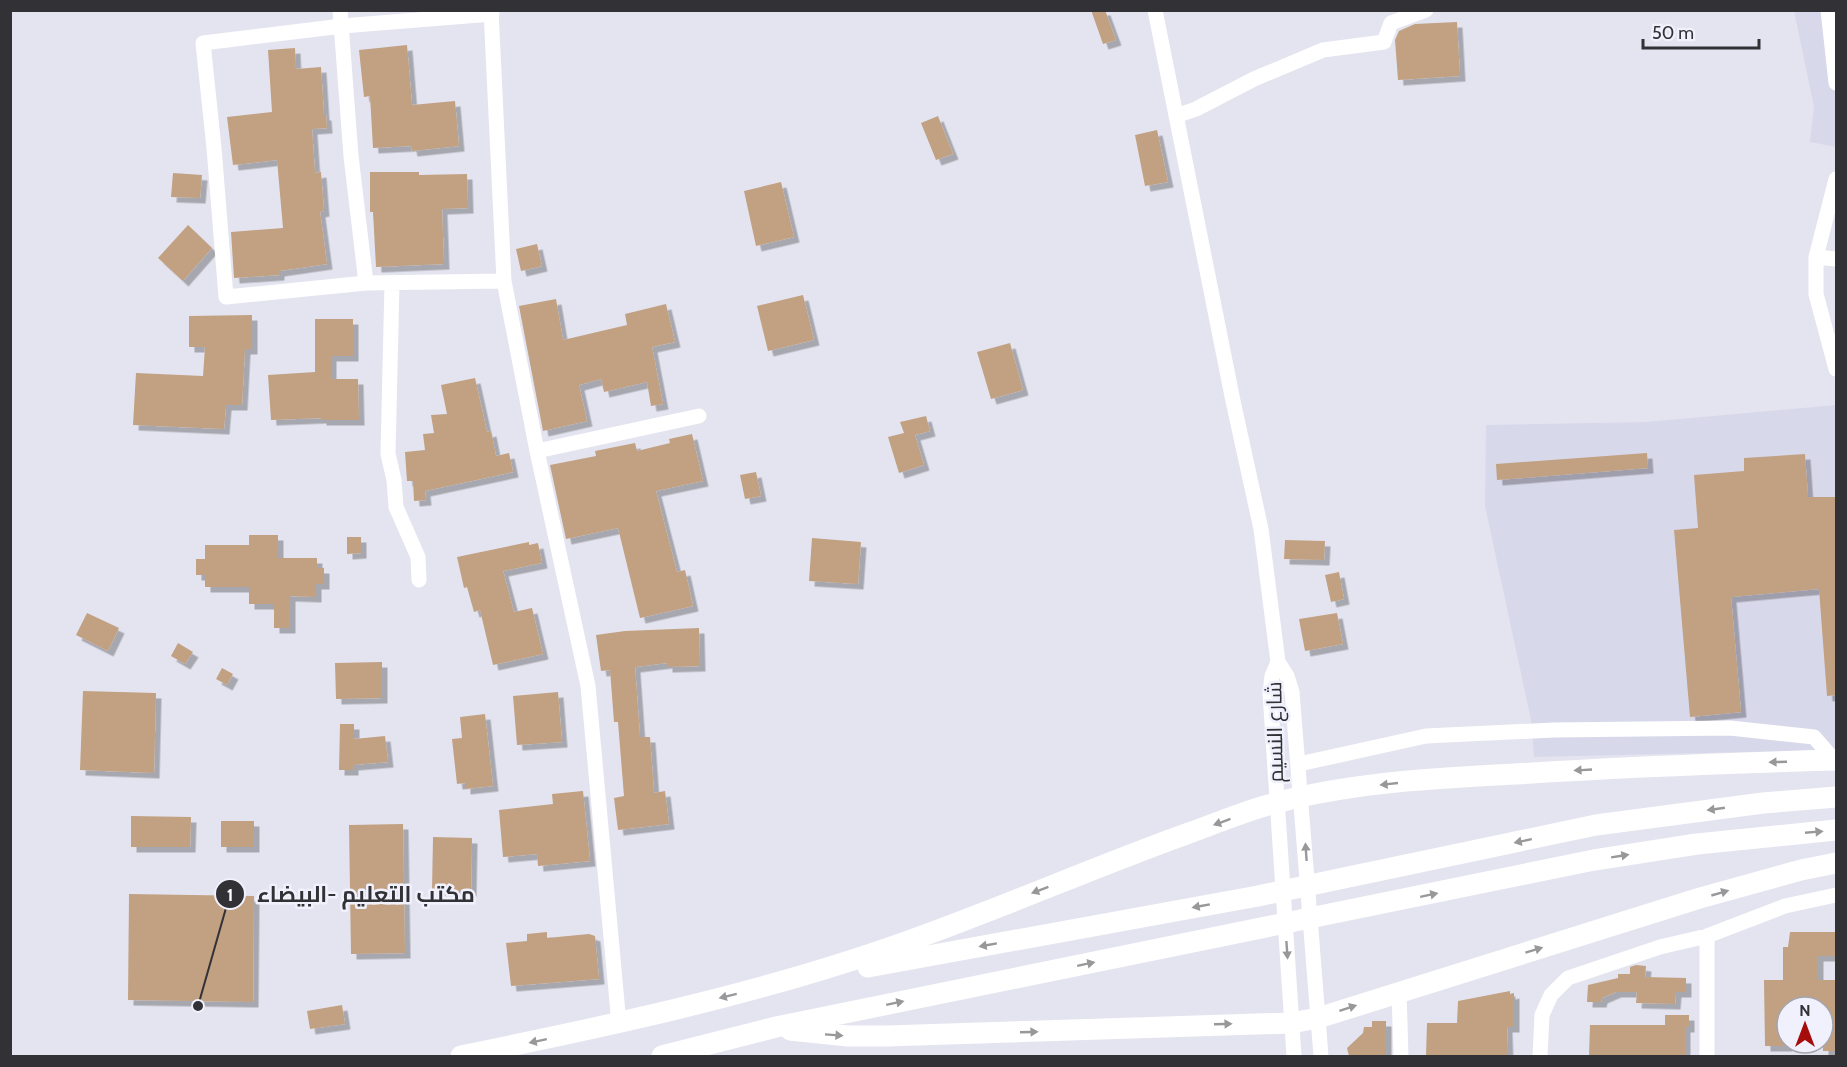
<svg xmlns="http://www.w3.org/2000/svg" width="1847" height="1067" font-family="Cabin,Cairo,sans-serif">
<defs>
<filter id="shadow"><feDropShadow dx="5.5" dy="5.5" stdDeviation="0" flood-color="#0004"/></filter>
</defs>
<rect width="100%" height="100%" fill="#e4e4f0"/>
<path fill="#d8d8eb" d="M1794 11H1836V147L1810 142 1814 107Z
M1836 405V750L1534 757 1531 720 1485 506 1486 425 1646 422Z"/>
<path fill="#c1a182" filter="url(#shadow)" d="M1091 10H1105L1116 40 1103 44Z
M1457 22 1460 76 1398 80 1395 40 1399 31 1415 24Z
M407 45 412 105 455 101 459 146 412 151 411 146 373 148 370 96 364 97 359 50Z
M295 48 296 69 321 67 324 115H326L327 128 312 129 315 173 321 172 324 211 320 212 327 264 279 271V275L234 278 231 232 283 228 277 160 233 165 227 117 272 112 268 50Z
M938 116 953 154 936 160 921 123Z
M1157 130 1168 182 1145 186 1135 135Z
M370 172H419V175L467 174 468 208 442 209 444 264 376 267 373 212H370Z
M173 173 202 175 200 198 171 197Z
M781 182 794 237 756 246 744 191Z
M188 225 212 248 183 281 158 258Z
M537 244 542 266 521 271 516 249Z
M803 295 814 340 768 351 757 306Z
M556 299 563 340 627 325 625 314 666 304 675 342 652 347 663 404 651 406 647 382 604 392 601 379 579 385 587 421 543 431 519 306Z
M252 315V349H245L242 405H226L224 429 133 425 136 373 203 376 205 347H189V316Z
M315 319H353V356H331V379H358L359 420H321V418L271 420 268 375 315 372Z
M1010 343 1023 390 991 399 977 352Z
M475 378 487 432 491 431 496 456 509 453 513 472 425 491 426 500 414 501 413 481H407L405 452 425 450 423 434 434 433 431 415 447 414 441 385Z
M926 416 930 431 915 435 924 465 899 473 888 437 904 433 900 422Z
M692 434 703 481 656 491 677 572 685 570 693 606 640 618 618 528 566 539 550 465 596 456 595 451 635 443 637 451 670 443 669 439Z
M1647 453 1648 468 1497 480 1496 464Z
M1805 454 1808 497H1836V695L1827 696 1819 589 1731 597 1741 712 1690 717 1674 530 1698 528 1694 475 1744 471V458Z
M756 472 761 496 745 499 740 475Z
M249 535H278V558H317V568H324V584H316V597L290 596V628H274V604H249V587H205V575H196V559H205V545H249Z
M347 537H361V553L347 554Z
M812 538 861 542 858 584 809 581Z
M1285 540 1325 541 1324 560 1284 559Z
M529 542V545L538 543 542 563 503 571 514 612 532 608 543 654 493 665 480 610 474 612 467 587 464 588 457 557Z
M1339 572 1344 599 1331 602 1325 575Z
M87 613 119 628 108 651 76 635Z
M1337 613 1343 644 1305 651 1299 619Z
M699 628 700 666 667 667V663L635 667 640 737H650L654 793 665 791 669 824 618 830 614 798 624 796 618 722H614L610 670 601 671 596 635 625 631Z
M178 643 193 652 185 664 171 656Z
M382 662V698L336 699 335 663Z
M222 668 233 674 227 685 216 679Z
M83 691 156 693 154 773 80 770Z
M558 692 562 742 517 745 513 696Z
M485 714 493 786 465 789V783L457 784 452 739 462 738 460 717Z
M340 724H354V739L385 736 388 762 353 765V770H339Z
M583 791 590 861 538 866 537 854 503 857 499 810 553 804 552 794Z
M131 816 191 817 190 847H131Z
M221 821H254V847H221Z
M403 824 405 953 351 954 349 825Z
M433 837 472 838 471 891 432 890Z
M129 894 254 896 253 1002 128 1000Z
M547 932V938L589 934 595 936 599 979 511 986 506 943 527 941V934Z
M1790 932H1836V956H1818V980H1836V1051H1823V1007H1787V1046H1765L1764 980H1783V947H1788Z
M1636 965 1646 966 1645 977 1686 978V992H1676L1675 1004 1636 1003 1637 992H1616L1602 998 1601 1002H1587L1588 985 1618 978V974H1630V967Z
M1510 991V994L1514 993V1027H1507L1508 1056H1426L1427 1023H1457L1458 1001Z
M342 1005 345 1024 310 1029 307 1011Z
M1665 1015H1689V1027H1685V1056H1589L1590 1025H1665Z
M1372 1021H1386V1056H1349L1347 1048 1363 1033 1364 1027H1372Z"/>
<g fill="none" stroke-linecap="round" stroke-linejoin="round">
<path stroke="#fff" stroke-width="15" d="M340 10 351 156 366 283
M491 10 504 281 537 451 588 686 619 1024
M1155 10 1233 401 1261 529 1278 662 1287 676 1292 692 1321 1056
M1828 10 1836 83
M492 14 342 26 203 43 214 148 226 297 366 283 504 281
M1176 116 1196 109 1254 79 1323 50 1384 42 1391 23 1426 10
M1836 179 1816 257V294L1836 369
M1816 257 1836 259
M392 283 388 454 394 480 396 507 418 557 419 580
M537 451 699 416
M1278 662 1272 676 1270 693 1294 1056
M1299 764 1426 736 1554 730 1730 728 1814 737 1834 760
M1707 936V1056
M1399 991 1401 1056
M1540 1056 1542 1015 1551 995 1568 978 1660 947 1707 936 1785 906 1836 895"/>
<path stroke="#fff" stroke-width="21" d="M868 967 1258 896 1596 825 1763 803 1836 797
M790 1030 848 1036H887L1291 1023 1318 1018 1700 898 1801 870 1836 863
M461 1056C603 1027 745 997 883 950 986 915 1086 870 1189 833 1220 822 1251 808 1283 801 1359 782 1438 778 1516 774 1623 767 1730 763 1836 760
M662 1056 776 1027 1594 860 1697 844 1836 830"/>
</g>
<defs><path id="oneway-solid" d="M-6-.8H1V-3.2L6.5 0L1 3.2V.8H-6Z" transform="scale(1.5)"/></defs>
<g fill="#98989a">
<use href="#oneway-solid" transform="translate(1778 762) rotate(178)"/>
<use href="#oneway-solid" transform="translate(1583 770) rotate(177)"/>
<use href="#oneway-solid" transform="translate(1389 784) rotate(174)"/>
<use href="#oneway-solid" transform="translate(1716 809) rotate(172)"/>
<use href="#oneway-solid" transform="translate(1222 822) rotate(160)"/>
<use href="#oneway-solid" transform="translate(1814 832) rotate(-5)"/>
<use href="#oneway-solid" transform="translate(1523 841) rotate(168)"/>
<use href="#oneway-solid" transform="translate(1306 852) rotate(-94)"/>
<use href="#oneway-solid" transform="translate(1620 856) rotate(-9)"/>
<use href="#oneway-solid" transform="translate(1040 890) rotate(159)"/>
<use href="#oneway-solid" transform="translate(1720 893) rotate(-16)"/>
<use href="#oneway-solid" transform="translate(1429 895) rotate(-12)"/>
<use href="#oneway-solid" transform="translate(1201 906) rotate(170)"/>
<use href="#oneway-solid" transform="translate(988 945) rotate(170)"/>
<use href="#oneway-solid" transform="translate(1287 950) rotate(86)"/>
<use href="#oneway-solid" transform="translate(1534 950) rotate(-17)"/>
<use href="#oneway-solid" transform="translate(1086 964) rotate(-12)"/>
<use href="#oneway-solid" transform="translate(728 996) rotate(166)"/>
<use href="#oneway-solid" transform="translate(895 1003) rotate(-12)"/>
<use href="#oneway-solid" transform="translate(1348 1008) rotate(-18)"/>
<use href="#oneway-solid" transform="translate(1223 1024) rotate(-2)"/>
<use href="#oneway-solid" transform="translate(1029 1032) rotate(-2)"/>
<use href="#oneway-solid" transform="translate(834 1035) rotate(4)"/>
<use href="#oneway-solid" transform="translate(538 1041) rotate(168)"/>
</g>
<g text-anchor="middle" stroke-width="5" stroke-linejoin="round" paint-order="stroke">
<g font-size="21" fill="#313136" stroke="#f1f1fd">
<text transform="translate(1275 732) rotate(-91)" y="7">شارع النسيم</text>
</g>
</g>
<path fill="none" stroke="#313136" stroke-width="2" d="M198 1006L230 894"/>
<g fill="#313136" stroke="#f1f1fd" stroke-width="2">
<circle cx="198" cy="1006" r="6"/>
<circle cx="230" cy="894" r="15"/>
</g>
<g font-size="18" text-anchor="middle" font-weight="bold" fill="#fff">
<text x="230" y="901">1</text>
</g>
<g font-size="22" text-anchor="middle" font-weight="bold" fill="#313136" stroke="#f1f1fd" stroke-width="5" stroke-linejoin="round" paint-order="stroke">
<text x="366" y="902">مكتب التعليم -البيضاء</text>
</g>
<rect width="1847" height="1067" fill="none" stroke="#313136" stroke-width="24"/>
<g transform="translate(1805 1025)"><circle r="28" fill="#f1f1fd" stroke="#a4a4ad" stroke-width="1.5"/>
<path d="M0-4.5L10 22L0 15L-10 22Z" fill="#a40d0b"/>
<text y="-9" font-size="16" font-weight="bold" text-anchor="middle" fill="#313136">N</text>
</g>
<path d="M1643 39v9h116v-9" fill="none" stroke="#313136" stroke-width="3"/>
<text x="1652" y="39" font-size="18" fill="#313136" stroke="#f1f1fd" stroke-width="4.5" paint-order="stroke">50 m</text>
</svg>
